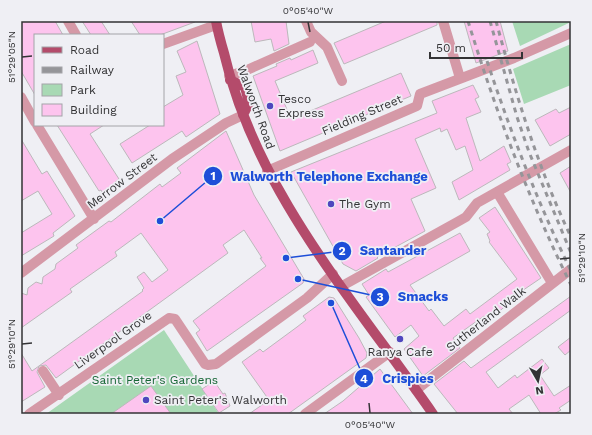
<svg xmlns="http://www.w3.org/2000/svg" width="592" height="435" font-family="'Work Sans',sans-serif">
<rect width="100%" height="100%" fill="#efeff4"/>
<path fill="#a8d9b4" d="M512 21H571V22L520 46Z
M571 44V85L524 104 513 69Z
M164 330 219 414H46Z"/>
<path fill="#fdc4ee" stroke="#bcb8bb" d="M21 21H55L63 35H35V95L21 71Z
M82 21H101L110 35H91Z
M131 21H195V22L160 35H140Z
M251 21H286L289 44 274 51 271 39 255 42Z
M386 21H437V25L344 64 334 43Z
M464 21H500L508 51 476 63Z
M197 41 220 114 186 137 182 131 132 163 120 144 150 125H163V107L183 95 176 76 186 72 177 51Z
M313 50 318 63 275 81 291 119 401 73 411 96 280 151 253 76 277 66 276 64 290 58 291 60Z
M473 85 479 97 475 99 481 112 466 118 480 161 504 146 511 162 507 164 510 170 459 200 452 182 473 170 465 146 456 150 447 129 441 132 440 128 415 139 436 188 411 199 425 231 377 257 378 258 356 271 343 264 291 172 437 113 432 101Z
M571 107V134L550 146 535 120 556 109 559 113Z
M57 125H104L90 134 119 179 114 183 115 185 102 192 101 190 99 191Z
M226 131 254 195 304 279 303 283 207 351 196 333 200 330 193 321 266 266 260 258H262L244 230 223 245 228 253 56 378 46 365 39 366 37 372 45 387 21 402V353L32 371 143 291 142 290 144 288 137 277 144 272 152 282 168 270 141 233 115 252 117 256 70 289 72 292 21 328V293L27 295 28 288 36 282 42 284 43 277 55 269 56 264 78 248 76 245 109 221 111 222 160 184 162 187 181 173 177 168Z
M21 139 42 174 47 171 75 216 53 233 54 236 21 256V233L52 214 38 191 21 201Z
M571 166V193L560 173Z
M495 207 541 278 513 297 514 299 490 319 489 317 486 320 484 316 453 338 460 348 423 376 404 349 419 336 411 325 395 337 366 297 369 295 362 284 386 269 388 272 460 233 470 251 410 285 429 311 431 309 444 326 466 309 470 314 517 279 489 242 490 241 487 234 490 232 479 218Z
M571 296V310L486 372 498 388 515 375 517 378 542 359 549 368 540 375 554 396 571 385V400L559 408 561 410 554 414H541L529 395 509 409 513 414H458L434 384 464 361 471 368Z
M329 297 334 298 359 338 367 353 366 358 288 414H249L269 400 242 362 260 349 263 352 297 327 306 320 303 316Z
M571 337V350L565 355 558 347Z
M380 369 413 414H324L343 401Z
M214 381 223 394 225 393 230 406 219 413 202 389Z
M151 386 171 414H111Z"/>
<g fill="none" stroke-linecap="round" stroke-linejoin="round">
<path stroke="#d599a7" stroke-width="10" d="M68 21 76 35
M306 21 311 32 327 47 342 81
M443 21 460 78
M163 44 216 25
M229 76 247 70 310 42
M21 97 35 122
M37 125 94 219
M267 171 417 106 420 94 514 58 571 33
M497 192 552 283
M21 273 172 159 226 123 243 115
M342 286 459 221 466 217 477 203 571 150
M43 371 59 395
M416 390 571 269
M29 414 169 318 175 319 205 364 208 365 216 364 307 298 333 274
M305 414 390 352"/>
<path stroke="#b44b6b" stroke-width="10" d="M216 21C218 32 221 43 224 53 256 191 354 300 433 414
M230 80 245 87 249 103 243 115"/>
<path stroke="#959599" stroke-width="3" stroke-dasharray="5 5" stroke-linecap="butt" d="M468 21C496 112 529 200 571 285
M490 21 517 117 529 152 571 253
M496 21C516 95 538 168 571 237
M487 61C511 133 538 203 571 271"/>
</g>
<path fill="none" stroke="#333335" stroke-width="1.5" d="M308 22 310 32M22 57 32 56M560 259 570 258M22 344 32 343M369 403 370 413"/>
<g fill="#4e47be" stroke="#efeff4" stroke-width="1.5">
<circle cx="270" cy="106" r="4"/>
<circle cx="331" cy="204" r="4"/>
<circle cx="400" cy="339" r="4"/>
<circle cx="146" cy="400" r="4"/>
</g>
<g text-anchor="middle" stroke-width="3.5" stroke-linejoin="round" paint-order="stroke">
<g font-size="12" fill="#333335" stroke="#efeff4" text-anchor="start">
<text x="278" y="103">Tesco<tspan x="278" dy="14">Express</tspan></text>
<text x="339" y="208">The Gym</text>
<text x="400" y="356" text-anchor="middle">Ranya Cafe</text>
<text x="154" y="404">Saint Peter's Walworth</text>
</g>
<g font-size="12" fill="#333335" stroke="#efeff4">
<text transform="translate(256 107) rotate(70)" y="4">Walworth Road</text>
<text transform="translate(362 115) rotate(-23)" y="4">Fielding Street</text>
<text transform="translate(122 181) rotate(-37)" y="4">Merrow Street</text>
<text transform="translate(486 319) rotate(-38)" y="4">Sutherland Walk</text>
<text transform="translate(113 340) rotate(-35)" y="4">Liverpool Grove</text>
</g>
<g font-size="12" fill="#176736" stroke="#efeff4">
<text x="155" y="384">Saint Peter's Gardens</text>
</g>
</g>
<path fill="none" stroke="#1d4ed8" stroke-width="1.5" d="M160 221L213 176M286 258L342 251M298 279L380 297M331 303L364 378"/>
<g fill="#1d4ed8" stroke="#efeff4" stroke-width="1.5">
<circle cx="160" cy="221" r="4"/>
<circle cx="286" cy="258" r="4"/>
<circle cx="298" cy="279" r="4"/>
<circle cx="331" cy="303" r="4"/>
<circle cx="213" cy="176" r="10"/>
<circle cx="342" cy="251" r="10"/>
<circle cx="380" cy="297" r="10"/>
<circle cx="364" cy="378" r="10"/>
</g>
<g font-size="12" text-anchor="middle" font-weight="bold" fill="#fff">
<text x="213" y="180">1</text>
<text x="342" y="255">2</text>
<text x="380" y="301">3</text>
<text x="364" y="383">4</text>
</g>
<g font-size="13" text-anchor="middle" font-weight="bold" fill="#1d4ed8" stroke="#efeff4" stroke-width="3.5" stroke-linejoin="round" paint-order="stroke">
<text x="329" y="181">Walworth Telephone Exchange</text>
<text x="393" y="255">Santander</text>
<text x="423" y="301">Smacks</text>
<text x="408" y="383">Crispies</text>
</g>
<rect width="592" height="435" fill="none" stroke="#efeff4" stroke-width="44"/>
<rect x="34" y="34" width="130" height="92" fill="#efeff4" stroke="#a4a4a8"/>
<rect x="42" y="47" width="20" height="6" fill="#b44b6b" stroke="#a4a4a8"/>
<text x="70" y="54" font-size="12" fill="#333335">Road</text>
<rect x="42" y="67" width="20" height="6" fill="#959599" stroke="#a4a4a8"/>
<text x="70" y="74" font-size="12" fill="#333335">Railway</text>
<rect x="42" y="84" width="20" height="12" fill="#a8d9b4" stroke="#a4a4a8"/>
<text x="70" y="94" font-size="12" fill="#333335">Park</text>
<rect x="42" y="104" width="20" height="12" fill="#fdc4ee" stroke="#a4a4a8"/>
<text x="70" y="114" font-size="12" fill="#333335">Building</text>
<g transform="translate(538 381) rotate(171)" stroke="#efeff4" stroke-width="3" paint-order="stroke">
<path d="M0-3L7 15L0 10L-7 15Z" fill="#333335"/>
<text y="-6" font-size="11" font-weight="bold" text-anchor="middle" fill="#333335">N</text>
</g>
<path d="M430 52v6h92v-6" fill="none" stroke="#333335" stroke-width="2"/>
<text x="436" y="52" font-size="12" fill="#333335" stroke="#efeff4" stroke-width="3" paint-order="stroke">50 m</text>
<rect x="22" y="22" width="548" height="391" fill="none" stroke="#333335" stroke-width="1.5"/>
<g font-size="10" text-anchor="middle" fill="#333335">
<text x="308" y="14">0°05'40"W</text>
<text transform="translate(11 57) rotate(-90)" y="4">51°29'05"N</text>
<text transform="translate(581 258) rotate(-90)" y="4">51°29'10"N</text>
<text transform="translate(11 344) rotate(-90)" y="4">51°29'10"N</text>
<text x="370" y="428">0°05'40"W</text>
</g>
</svg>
